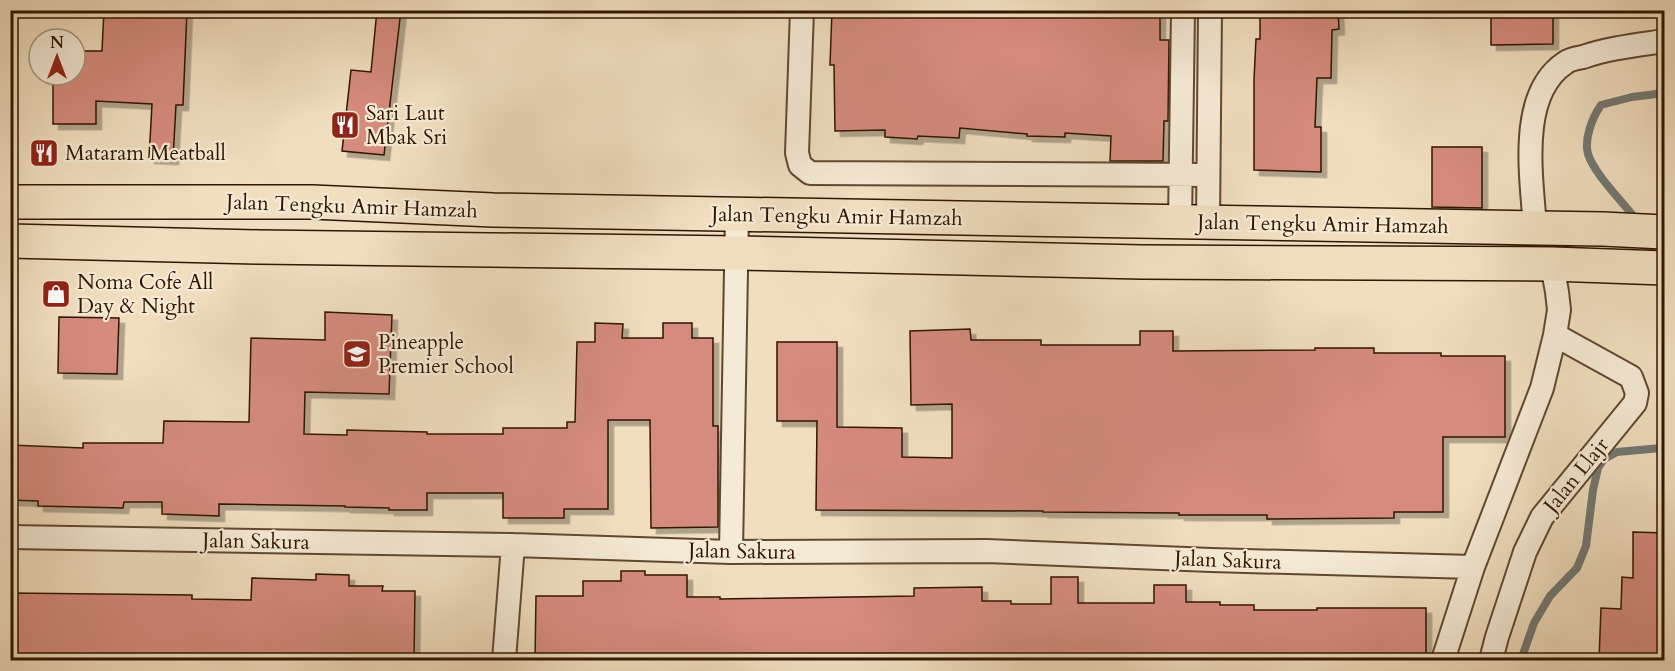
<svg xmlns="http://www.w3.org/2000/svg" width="1675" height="671" font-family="Cardo,serif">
<defs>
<filter id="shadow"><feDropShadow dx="5.5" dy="5.5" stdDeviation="0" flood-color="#0004"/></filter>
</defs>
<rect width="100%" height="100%" fill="#f0debf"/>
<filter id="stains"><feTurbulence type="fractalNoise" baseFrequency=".00333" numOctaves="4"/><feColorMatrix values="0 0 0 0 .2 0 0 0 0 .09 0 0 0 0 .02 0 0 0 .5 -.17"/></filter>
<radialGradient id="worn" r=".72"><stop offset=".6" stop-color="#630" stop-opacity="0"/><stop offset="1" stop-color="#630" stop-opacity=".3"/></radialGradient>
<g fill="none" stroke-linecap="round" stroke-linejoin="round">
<path stroke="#737872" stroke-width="8" d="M1638 222C1625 204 1594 174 1588 154 1584 139 1592 118 1601 105L1632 97 1664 93
M1521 660 1534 623 1550 596 1577 568 1586 546 1593 490 1598 468 1604 459 1617 452 1661 448 1664 445"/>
</g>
<path fill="#d58b7e" stroke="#301601" stroke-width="1.5" filter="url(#shadow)" d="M104 10H187L183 105H176L173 159 149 158 152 104 96 101V124H53V75H75V51H102Z
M377 10H401L384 155 342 151 351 70 371 72Z
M832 10H1160V40H1169L1168 121H1164L1163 161H1110L1111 136 1065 133V137L1027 136V134L960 128 959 138 918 136 917 139 885 137V130L835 131 834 65H830Z
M1260 10H1338L1339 29 1332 30 1331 78H1317L1315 127H1321V172L1254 170V80L1256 39H1260Z
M1491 10H1553V44L1491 45Z
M1432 147H1482V208L1432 207Z
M325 312 392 315 389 394 305 392 304 434 347 435V430L427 432V434H503V428H567V422H575L577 342H595V323L623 324 622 338H663V323H692V338H713V426H718V527L651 528 650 420H608V509H564V518H503V493H427V510H389V508L345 507V506L219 504V516L162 514V502H124L123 508 38 506V501L10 500V445L83 448V443H163L164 421 249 422 251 338 325 340Z
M59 317 119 318 117 374 58 373Z
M970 329 971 340H1041V345H1140V331H1173V351L1315 350V348H1374V353H1441V356H1505V437H1443V512H1394V518L1267 519V515H1179V513L1043 512V511L816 510 817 421H777V342H837V427L902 428V457L952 458V404L911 405 910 331Z
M1633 532 1665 533V601H1661L1664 660H1599L1601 608 1621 609 1622 577 1633 578Z
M621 571H645V575H687V597H720V599L914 596V588L982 587V601H1011V604H1051V577H1078V603H1154V585H1186V602H1220V605H1254V610H1317V608H1426V660H535L536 596H583V581H621Z
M316 574 349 575V586H383L382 591H415L414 660H10V593L192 595V599L251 600 252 578 316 580Z"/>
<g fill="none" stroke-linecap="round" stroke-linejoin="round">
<g stroke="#604830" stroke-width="26">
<path id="minor" d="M802 10 797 153 800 165 810 173 1208 175
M1180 222 1183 10
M1208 222 1210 10
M1535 228C1532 179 1517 95 1565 63 1570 59 1577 58 1583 57 1609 48 1637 45 1664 41
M10 537 513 545 731 552 986 551 1211 560 1473 567
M731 552 737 214
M504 660 513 545
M1443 660 1473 567 1542 388 1555 335 1559 310 1557 292 1552 264
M1491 660 1497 637 1525 552 1542 517 1635 403 1637 393 1631 377 1555 335"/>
</g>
<g stroke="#301601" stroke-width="36">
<path id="primary" d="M10 202H312L493 210 1603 229 1664 232
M10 241 259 247 737 253 1142 262 1552 264 1664 268"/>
</g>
<use href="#minor" stroke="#f5ead5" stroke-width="22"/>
<use href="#primary" stroke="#f0debf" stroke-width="33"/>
</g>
<defs>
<g id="restaurant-square" transform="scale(1.5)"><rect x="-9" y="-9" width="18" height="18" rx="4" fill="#8f2418" stroke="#f5ead5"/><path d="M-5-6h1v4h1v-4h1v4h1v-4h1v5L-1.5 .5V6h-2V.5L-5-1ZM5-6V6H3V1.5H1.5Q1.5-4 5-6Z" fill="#fff"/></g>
<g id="shop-square" transform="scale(1.5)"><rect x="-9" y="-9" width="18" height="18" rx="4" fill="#8f2418" stroke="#f5ead5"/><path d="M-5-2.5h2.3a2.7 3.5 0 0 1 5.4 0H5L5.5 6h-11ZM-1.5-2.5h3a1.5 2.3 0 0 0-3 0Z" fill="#fff"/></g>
<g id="school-square" transform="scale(1.5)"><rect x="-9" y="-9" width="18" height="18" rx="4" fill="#8f2418" stroke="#f5ead5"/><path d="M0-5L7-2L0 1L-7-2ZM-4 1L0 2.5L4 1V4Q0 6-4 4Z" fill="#fff"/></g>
</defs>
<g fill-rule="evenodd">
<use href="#restaurant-square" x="345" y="125"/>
<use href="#restaurant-square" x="44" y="153"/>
<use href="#shop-square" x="56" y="294"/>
<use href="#school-square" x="357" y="354"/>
</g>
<g text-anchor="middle" stroke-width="4.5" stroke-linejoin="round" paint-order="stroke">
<g font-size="21" fill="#301601" stroke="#f5ead5" text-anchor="start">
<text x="366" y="120">Sari Laut<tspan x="366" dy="24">Mbak Sri</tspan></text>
<text x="65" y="160">Mataram Meatball</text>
<text x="77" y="289">Noma Cofe All<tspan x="77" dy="24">Day &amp; Night</tspan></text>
<text x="378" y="349">Pineapple<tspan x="378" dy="24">Premier School</tspan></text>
</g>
<g font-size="21" fill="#301601" stroke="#f5ead5">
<text transform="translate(352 206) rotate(2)" y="7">Jalan Tengku Amir Hamzah</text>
<text transform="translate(837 216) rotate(1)" y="7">Jalan Tengku Amir Hamzah</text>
<text transform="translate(1323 224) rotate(1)" y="7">Jalan Tengku Amir Hamzah</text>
<text transform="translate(1576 475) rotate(-51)" y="7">Jalan Llajr</text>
<text transform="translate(256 541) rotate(1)" y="7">Jalan Sakura</text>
<text transform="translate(742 551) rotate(1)" y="7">Jalan Sakura</text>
<text transform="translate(1228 560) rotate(2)" y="7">Jalan Sakura</text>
</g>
</g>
<rect width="1675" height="671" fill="none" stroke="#f0debf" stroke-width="36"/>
<rect x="12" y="12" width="1651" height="647" fill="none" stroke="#301601" stroke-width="3"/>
<rect x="18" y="18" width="1639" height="635" fill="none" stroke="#301601" stroke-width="1.5"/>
<g transform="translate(57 57)"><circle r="28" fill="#f5ead5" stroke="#a69580" stroke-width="1.5"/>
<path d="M0-4.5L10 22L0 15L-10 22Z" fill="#8f2418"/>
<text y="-9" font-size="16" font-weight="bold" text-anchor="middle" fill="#301601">N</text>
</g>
<rect width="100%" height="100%" filter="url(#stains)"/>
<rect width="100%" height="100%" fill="url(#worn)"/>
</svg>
